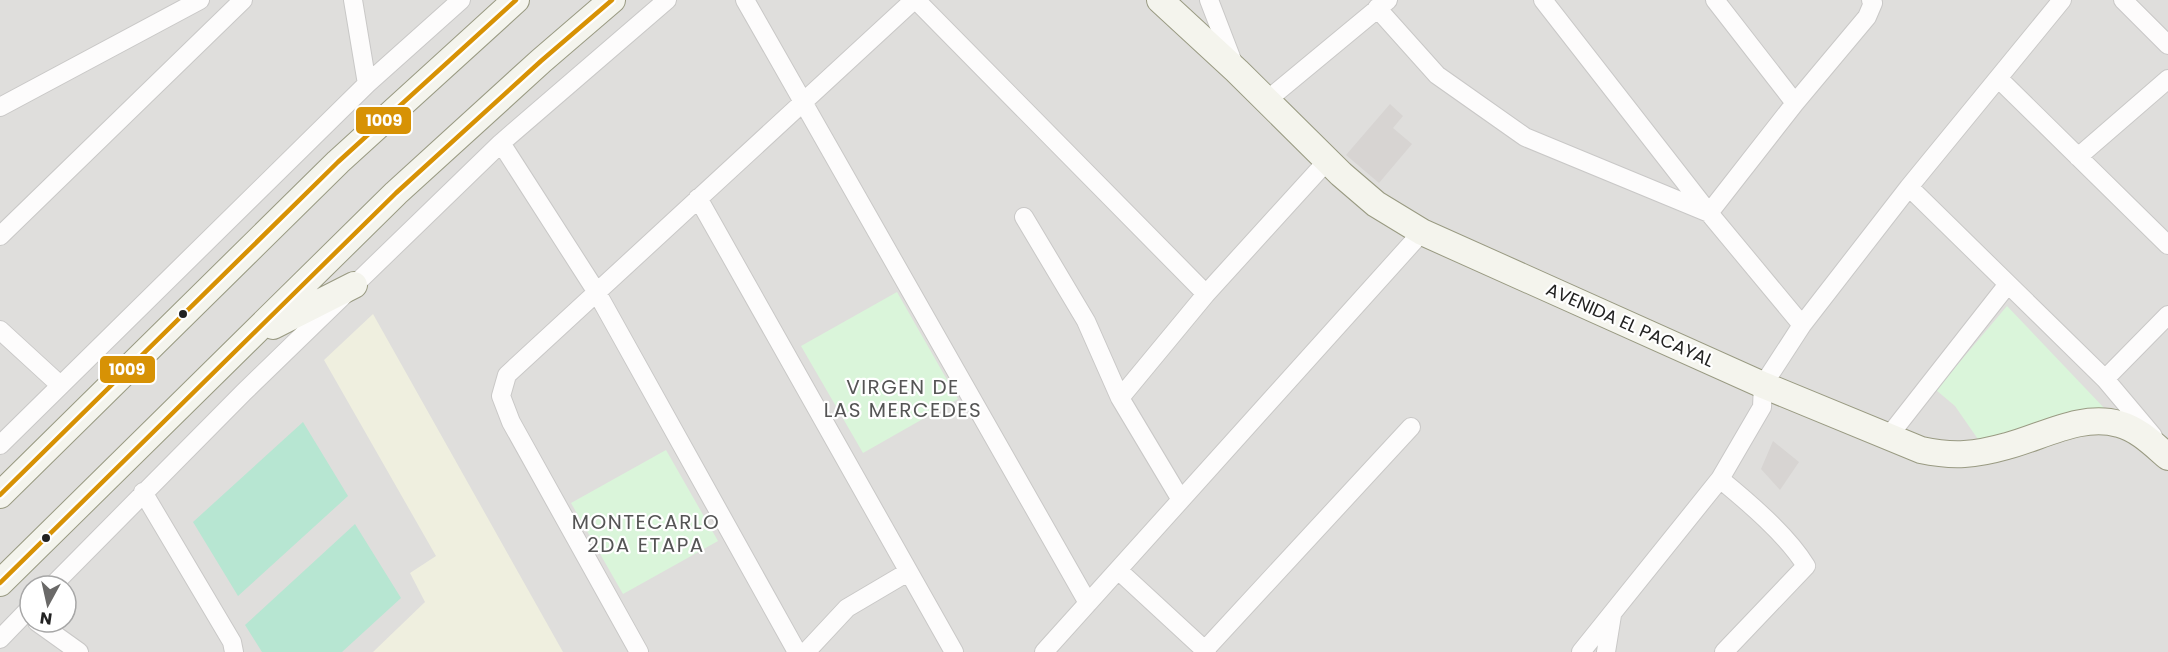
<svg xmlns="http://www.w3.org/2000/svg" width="2168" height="652" font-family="Poppins,sans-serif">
<rect width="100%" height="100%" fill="#f0eeeb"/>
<path fill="#dfdedc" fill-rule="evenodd" d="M0 0H2168V652H0ZM30 586H66V622H30Z"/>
<path fill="#efefdf" d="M373 314 563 652H373L425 602 410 573 436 556 324 360Z"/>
<path fill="#daf5da" d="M897 292 958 399 863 453 801 346Z
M2007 306 2106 410 1982 445 1955 406 1936 390Z
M666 450 718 541 623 594 571 503Z"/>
<path fill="#b7e6d2" d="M303 422 348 496 238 596 193 522Z
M355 524 401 598 342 652H262L245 625Z"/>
<path fill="#d7d4d2" d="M1390 104 1403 116 1393 128 1412 144 1379 183 1346 155Z
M1773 441 1799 462 1780 490 1761 469Z"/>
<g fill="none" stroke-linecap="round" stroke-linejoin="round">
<g stroke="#c9c8c7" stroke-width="20">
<path id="street" d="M353 0 367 84
M745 0 1088 603
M916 0 1206 294
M1209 0 1234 65
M1543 0 1709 213 1802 325
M1715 0 1795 103
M2123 0 2168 45
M1377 8 1437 75 1525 137 1709 213 1795 103 1867 17 1873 3 1871 0
M1999 79 2168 245
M1266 101 1388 0
M0 107 200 0
M501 143 596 291 797 652
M2078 157 2168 79
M1909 187 2105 379 2153 436
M698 198 954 652
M1024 217 1086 321 1120 398 1181 500
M0 236 243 0
M0 330 60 385
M2105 379 2168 315
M1120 398 1206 294 1327 161
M1888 437 2008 284
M0 445 367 84 461 0
M1720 479C1748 502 1787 535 1806 566L1724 652
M143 492 232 642 234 652
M1118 570 1207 652
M52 586 244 392 501 143 667 0
M37 622 79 652
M0 639 30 608
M639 652 511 422 501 396 507 375 914 0
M806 652 847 608 908 572
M1044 652 1422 232
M1203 652 1411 427
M1581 652 1720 479 1762 407 1763 385 1802 325 1909 187 2062 0
M1606 652 1612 615"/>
</g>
<g stroke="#999a82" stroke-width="28">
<path id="secondary" d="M1160 0 1237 71 1341 174 1376 204 1422 232 1763 385 1921 450C1954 457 1975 455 2007 446 2042 437 2082 413 2119 424 2138 429 2153 444 2168 457
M273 326 354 285
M0 495 338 162 516 0
M0 583 396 193 541 61 612 0"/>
</g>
<use href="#street" stroke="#fdfcfc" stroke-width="18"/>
<use href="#secondary" stroke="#f4f4ed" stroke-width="26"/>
<g stroke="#fff" stroke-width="9">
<path id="bus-1" d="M0 495 338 162 516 0
M0 583 396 193 541 61 612 0"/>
</g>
<use href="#bus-1" stroke="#d79205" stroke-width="4.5"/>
</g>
<g fill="#222" stroke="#fff" stroke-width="2">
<circle cx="183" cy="314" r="5"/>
<circle cx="46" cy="538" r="5"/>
</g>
<g text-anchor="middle" stroke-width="4.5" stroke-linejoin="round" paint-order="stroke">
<g font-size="18" fill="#222" stroke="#fff">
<text transform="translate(1630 325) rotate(24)" y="6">AVENIDA EL PACAYAL</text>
</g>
<g font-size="20" letter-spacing="1.5" fill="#555" stroke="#fff">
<text x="903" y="394">VIRGEN DE<tspan x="903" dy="23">LAS MERCEDES</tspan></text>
<text x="646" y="529">MONTECARLO<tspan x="646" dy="23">2DA ETAPA</tspan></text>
</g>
</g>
<g stroke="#fff" stroke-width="2">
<rect x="355" y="106" width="57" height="29" rx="6" fill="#d79205"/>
<rect x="99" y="355" width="57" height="29" rx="6" fill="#d79205"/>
</g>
<g font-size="16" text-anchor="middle" font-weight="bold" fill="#fff">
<text x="384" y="126">1009</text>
<text x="127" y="375">1009</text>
</g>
<g transform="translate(48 604) rotate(188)"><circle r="28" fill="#ffffff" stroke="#a7a7a7" stroke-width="1.5"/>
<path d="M0-4.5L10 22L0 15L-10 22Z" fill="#6a6968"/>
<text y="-9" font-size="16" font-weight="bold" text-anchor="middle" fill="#222222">N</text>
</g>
</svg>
